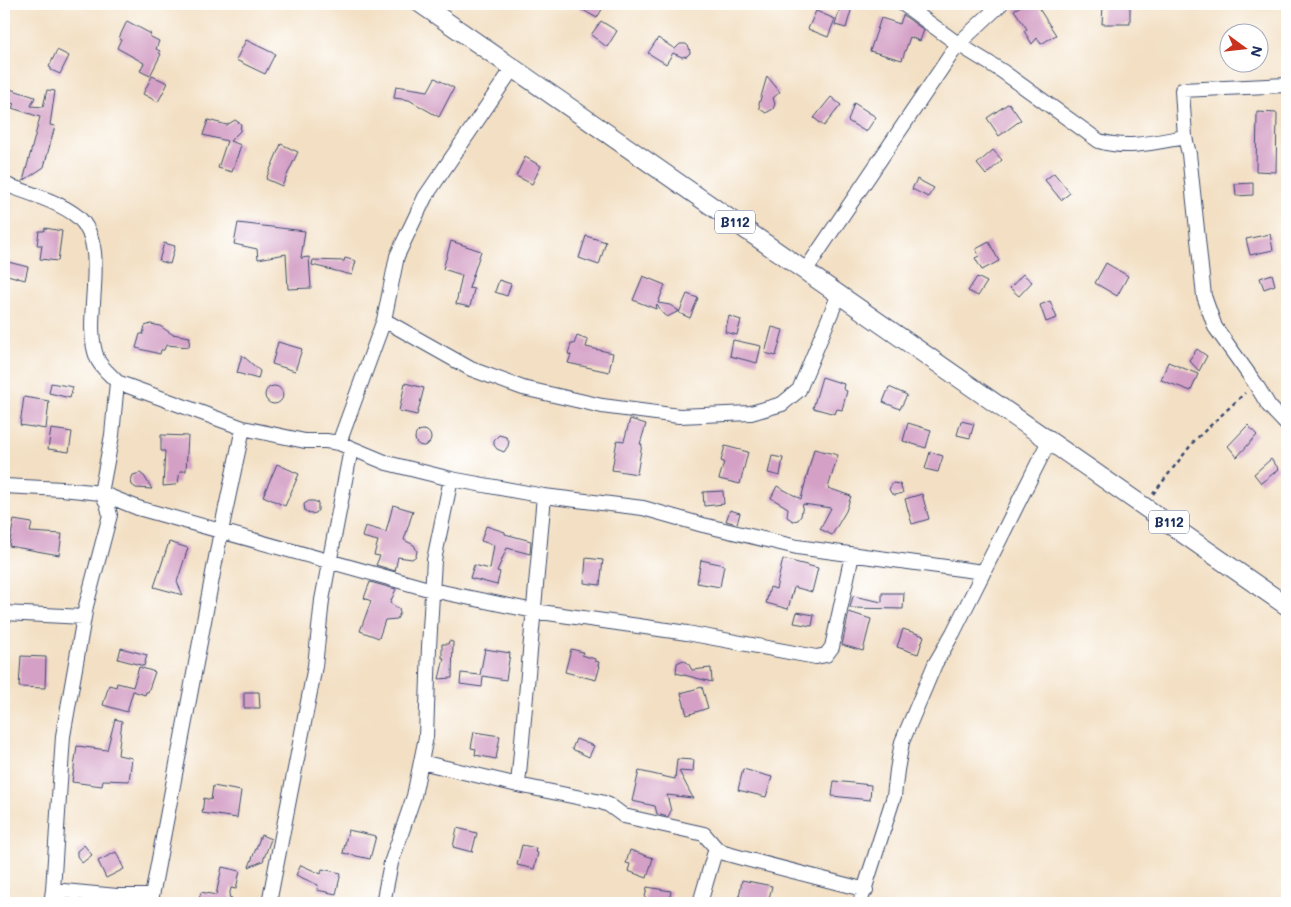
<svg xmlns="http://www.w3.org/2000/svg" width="1291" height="907" font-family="Mali,sans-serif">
<rect width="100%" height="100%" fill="#fff"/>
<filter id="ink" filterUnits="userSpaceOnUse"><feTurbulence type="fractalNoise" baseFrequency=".02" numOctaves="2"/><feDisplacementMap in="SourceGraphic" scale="10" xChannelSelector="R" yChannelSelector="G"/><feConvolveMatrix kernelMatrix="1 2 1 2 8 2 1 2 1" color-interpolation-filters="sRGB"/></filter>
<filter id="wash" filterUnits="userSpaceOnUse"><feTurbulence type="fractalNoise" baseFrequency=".0096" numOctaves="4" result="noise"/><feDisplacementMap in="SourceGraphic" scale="20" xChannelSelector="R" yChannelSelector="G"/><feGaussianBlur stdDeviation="1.12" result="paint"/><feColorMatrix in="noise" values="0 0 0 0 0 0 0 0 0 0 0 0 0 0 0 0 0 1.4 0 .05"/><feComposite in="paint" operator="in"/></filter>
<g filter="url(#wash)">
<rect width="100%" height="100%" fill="#f3e0c4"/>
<g id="blocks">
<path fill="#d4a0c6" d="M572 4H605L597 18Z
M841 4H853L846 28 835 25Z
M1024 4H1036L1056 35 1041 44 1037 38 1032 44 1024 31 1027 29 1014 10Z
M1103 4H1130V24H1102Z
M816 11 835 19 828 37 808 29Z
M903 15 924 30 920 41 910 37 902 60 870 51 881 18 900 24Z
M127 21 151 34 149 36 159 41 156 49 160 51 159 53 161 54 150 76 140 71 144 63 117 48 121 39 119 38Z
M601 21 617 31 607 47 591 35Z
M658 38 675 49 680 44H686L689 47 690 53 687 56 682 57 673 53 666 64 648 53Z
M246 40 275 54 265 74 236 60Z
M57 50 69 56 60 74 51 70V68L49 67Z
M152 76 168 83 158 102 143 94Z
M767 76 780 92 773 98 775 104 773 109 766 113 760 109 759 104Z
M435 78 454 88 439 117 409 100 394 98 396 86 428 91Z
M10 89 35 97 31 106 43 107 47 90 55 91 50 125 55 126 44 167 23 181 40 117 12 108 14 104 6 101Z
M831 97 841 105 824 126 814 118Z
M854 103 876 117 866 132 848 121Z
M1009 103 1021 120 999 136 987 118Z
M1257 112 1277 113 1276 172 1256 171Z
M208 120 227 125 235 120 241 124 240 131 230 141 241 145 232 172 218 168 227 141 203 135Z
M281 144 298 152 282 186 266 179Z
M993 150 1002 160 986 175 977 164Z
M525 157 541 166 532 184 516 176Z
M1054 173 1070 193 1061 200 1045 180Z
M917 179 934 188 928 197 912 189Z
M1253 183V195L1236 196 1235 184Z
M238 223 305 231 301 258 309 257 311 288 288 289 286 254 258 259 257 249 234 244Z
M45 228 62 231 58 261 40 259 42 245H37L39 231H44Z
M1270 234 1273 250 1250 255 1246 239Z
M586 236 606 242 599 265 579 258Z
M451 241 481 251 469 288 474 289 470 307 456 304 462 275 443 269Z
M989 242 999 261 982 270 975 258 979 256 976 249Z
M164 243 175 246 170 264 159 261Z
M345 258 356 261 352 275 312 265 313 260 344 261Z
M4 261 28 267 25 280 4 274Z
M1106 263 1128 276 1117 296 1095 283Z
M1023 274 1032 282 1019 296 1010 288Z
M1272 274 1275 285 1264 289 1260 278Z
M643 276 665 285 658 303 670 305 679 311 667 317 663 314 657 304 656 309 633 300Z
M977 277 987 282 978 296 968 291Z
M499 280 511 284 507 296 495 292Z
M687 294 698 298 690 318 679 313Z
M1050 301 1057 318 1046 322 1040 305Z
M729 316 741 320 737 335 725 332Z
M151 324 160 326 172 334 190 337 189 347 166 345 164 350H161L160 354 136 348 140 334H143L145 326Z
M772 327 783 330 776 356 765 353Z
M577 336 588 340 586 347 613 353 609 372 568 363 571 355 568 354 571 344H574Z
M733 340 761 346 757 363 730 356Z
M278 342 302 349 295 371 272 364Z
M1197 349 1207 356 1199 371 1189 360Z
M242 355 260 371 258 379 237 373Z
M1168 362 1198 374 1191 391 1161 380Z
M822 377 844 384 843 389 847 391 842 410 837 409 835 414 813 408Z
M51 383 73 387 70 398 49 393Z
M405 383 424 388 417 415 399 411Z
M265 395a9 9 0 1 1 18 0a9 9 0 1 1-18 0Z
M889 387 907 395 900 409 883 402Z
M24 397 49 401 46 429 20 425Z
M630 419 646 424 640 444H642L637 474 612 470 617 440 624 441Z
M961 421 974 424 970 438 957 435Z
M908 423 931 430 926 448 903 441Z
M1248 425 1257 435 1237 457 1228 446Z
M51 429 72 432 69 452 48 449Z
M415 438a8 8 0 1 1 16 0a8 8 0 1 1-16 0Z
M161 435 188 436 186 471H180L178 483 174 485 163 486 165 451H161Z
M499 435 506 437 509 441 508 446 504 452 497 449 494 445V440Z
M725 446 748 452 740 484 719 479 724 462 721 461Z
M814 449 838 455 828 488 851 496 846 511 832 535 820 529 831 508 803 504 801 516 798 520 793 521 787 517 788 508 771 498 777 486 801 499Z
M930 452 943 456 938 472 925 469Z
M772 456 783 458 780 476 768 473Z
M1271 459 1279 469 1261 483 1254 474Z
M277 464 299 474 285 506 263 496Z
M140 473 144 476 152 489 136 488 132 485 131 480 133 475Z
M893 483 900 484 903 493 895 495 891 493 889 489Z
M723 491 724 504 704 506 703 492Z
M922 494 929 519 912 524 905 499Z
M309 501H314L318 503V510L316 513 311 514 305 511 304 504Z
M393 505 413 511 404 540 414 545 417 551 416 556 412 559 398 557 395 571 376 565 380 556 374 555 378 541 362 537 365 526 386 532Z
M730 510 740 513 737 524 726 521Z
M14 520 32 523 30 532 62 534 59 555 9 546Z
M486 526 505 532V534L531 541 530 554 507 548 497 571 500 572 497 585 470 578 474 565 490 569 494 545 481 541Z
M169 542 188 548 177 582 183 595 154 587Z
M586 558 603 560 600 585 584 583Z
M783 559 818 568 812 592 794 587 788 609 766 603 770 587 776 589Z
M701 560 724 565 720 587 697 583Z
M370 582 396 589 390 603 399 609 400 613 397 619 385 620 379 638 360 631 371 601 364 598Z
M882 593H904L903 609 850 608 853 596 882 602Z
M797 612 814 615 812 626 794 623Z
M849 612 871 619 863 651 842 645Z
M903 629 924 636 918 654 897 647Z
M449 641 453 642 452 678 439 679 444 658H442V644H448Z
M121 648 147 655 144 666 118 659Z
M485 649 510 653 506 680 483 676 482 687 460 684 461 673 480 675Z
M571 649 583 652 582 655 595 659V661L599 662 598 666H600L596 680 565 672Z
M21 656 46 657 45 688 19 687Z
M683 660 688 663 692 670 711 668 712 682 676 673 677 663Z
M139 667 155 672 148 692H146L145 695 133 691 127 712 103 705 109 685 116 687 117 683 133 687Z
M702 687 708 708 687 715 681 693Z
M244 692H259L260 708H244Z
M115 719 122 721 118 755 132 758 129 781 103 780 102 786 72 782 77 746 107 750Z
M474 732 500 736 496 759 475 755 476 749 471 748Z
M576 739 594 746 589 757 572 749Z
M677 759 694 760 693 772 679 771 693 798 667 795 671 811 668 817 657 814 655 806 632 801 639 771 675 779Z
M743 769 772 777 766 797 738 790Z
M834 781 871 785 870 800 832 796Z
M213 786 241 791 237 818 202 813 204 798 211 800Z
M457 828 477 833 472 852 453 847Z
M348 830 376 836 370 859 343 853Z
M261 835 271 839 263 861 249 867Z
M84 845 92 855 82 863 77 856V851Z
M522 845 536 848 535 852 538 853 534 869 517 865Z
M630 850 653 858 647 878 628 871 630 864 626 863Z
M116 852 124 869 106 878 98 861Z
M301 865 321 874 322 869 341 873 336 894 317 890 318 885 296 875Z
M222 867 240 871 236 889 231 888 229 897 232 898 231 903H198L201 892 216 895Z
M742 880 772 886 768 903 739 897Z
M647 887 671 891 669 903H644Z"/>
</g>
</g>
<g filter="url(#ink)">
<use href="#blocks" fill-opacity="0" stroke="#3b4a6d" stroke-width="1"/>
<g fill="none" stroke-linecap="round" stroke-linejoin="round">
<g stroke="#3b4a6d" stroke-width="16">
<path id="minor" d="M903 4 958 44 1002 71 1099 141C1128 150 1156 142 1185 137
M1287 85 1182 90 1185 137 1189 154 1204 296 1215 327 1255 383 1269 406 1287 425
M4 184C26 192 60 202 78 217 112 247 81 318 97 358 100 367 111 375 117 382
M805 271 958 44 1001 4
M384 320 471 369 523 388 602 406 679 416 751 413 782 404 799 390 839 294
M339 443 387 463 451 479 544 496 643 508 703 525 797 547 983 572
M4 486 62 489 101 493 112 435 117 382 243 428
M4 613 84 617
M421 762 518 785 601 802 609 805 624 816 704 834 716 848
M518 785 544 496
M53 890 63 736 86 606 110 515 107 503 101 493 138 508 432 590 534 611 687 633 816 657 826 655 832 647 852 555
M51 903 53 890 117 896H152L221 531 243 428 305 441H326L339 443 384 320 397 256 425 197 513 68
M269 903 315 666 322 600 351 449
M383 903 391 863 414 796 426 737 429 647 434 560 451 479
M700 903 716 848 724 853 742 858 866 890
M860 903 894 796 897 770 902 742 935 664 953 633 1049 441"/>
</g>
<g stroke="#3b4a6d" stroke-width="20">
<path id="major" d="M421 4 1287 606"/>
</g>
<path stroke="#3b4a6d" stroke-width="2.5" stroke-dasharray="4 4" stroke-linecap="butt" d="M1153 494 1195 440 1245 393"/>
<use href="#minor" stroke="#fff" stroke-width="14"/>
<use href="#major" stroke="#fff" stroke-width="18"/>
</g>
</g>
<g text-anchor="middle" stroke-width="4" stroke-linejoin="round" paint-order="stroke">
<g fill="#fff" stroke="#5f6d8e" stroke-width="1">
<rect x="715" y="210.5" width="40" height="23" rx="4"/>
<rect x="1149" y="510.5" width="40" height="23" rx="4"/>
</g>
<g font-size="14" font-weight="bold" fill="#1b2f5e">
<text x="735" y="227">B112</text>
<text x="1169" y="527">B112</text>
</g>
</g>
<rect width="1291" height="907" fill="none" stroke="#fff" stroke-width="20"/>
<g transform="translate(1244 48) rotate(105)"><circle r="24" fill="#ffffff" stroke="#a4acbf"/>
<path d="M0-4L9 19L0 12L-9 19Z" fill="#c8321e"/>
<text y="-8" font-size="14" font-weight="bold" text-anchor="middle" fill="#1b2f5e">N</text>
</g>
</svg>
